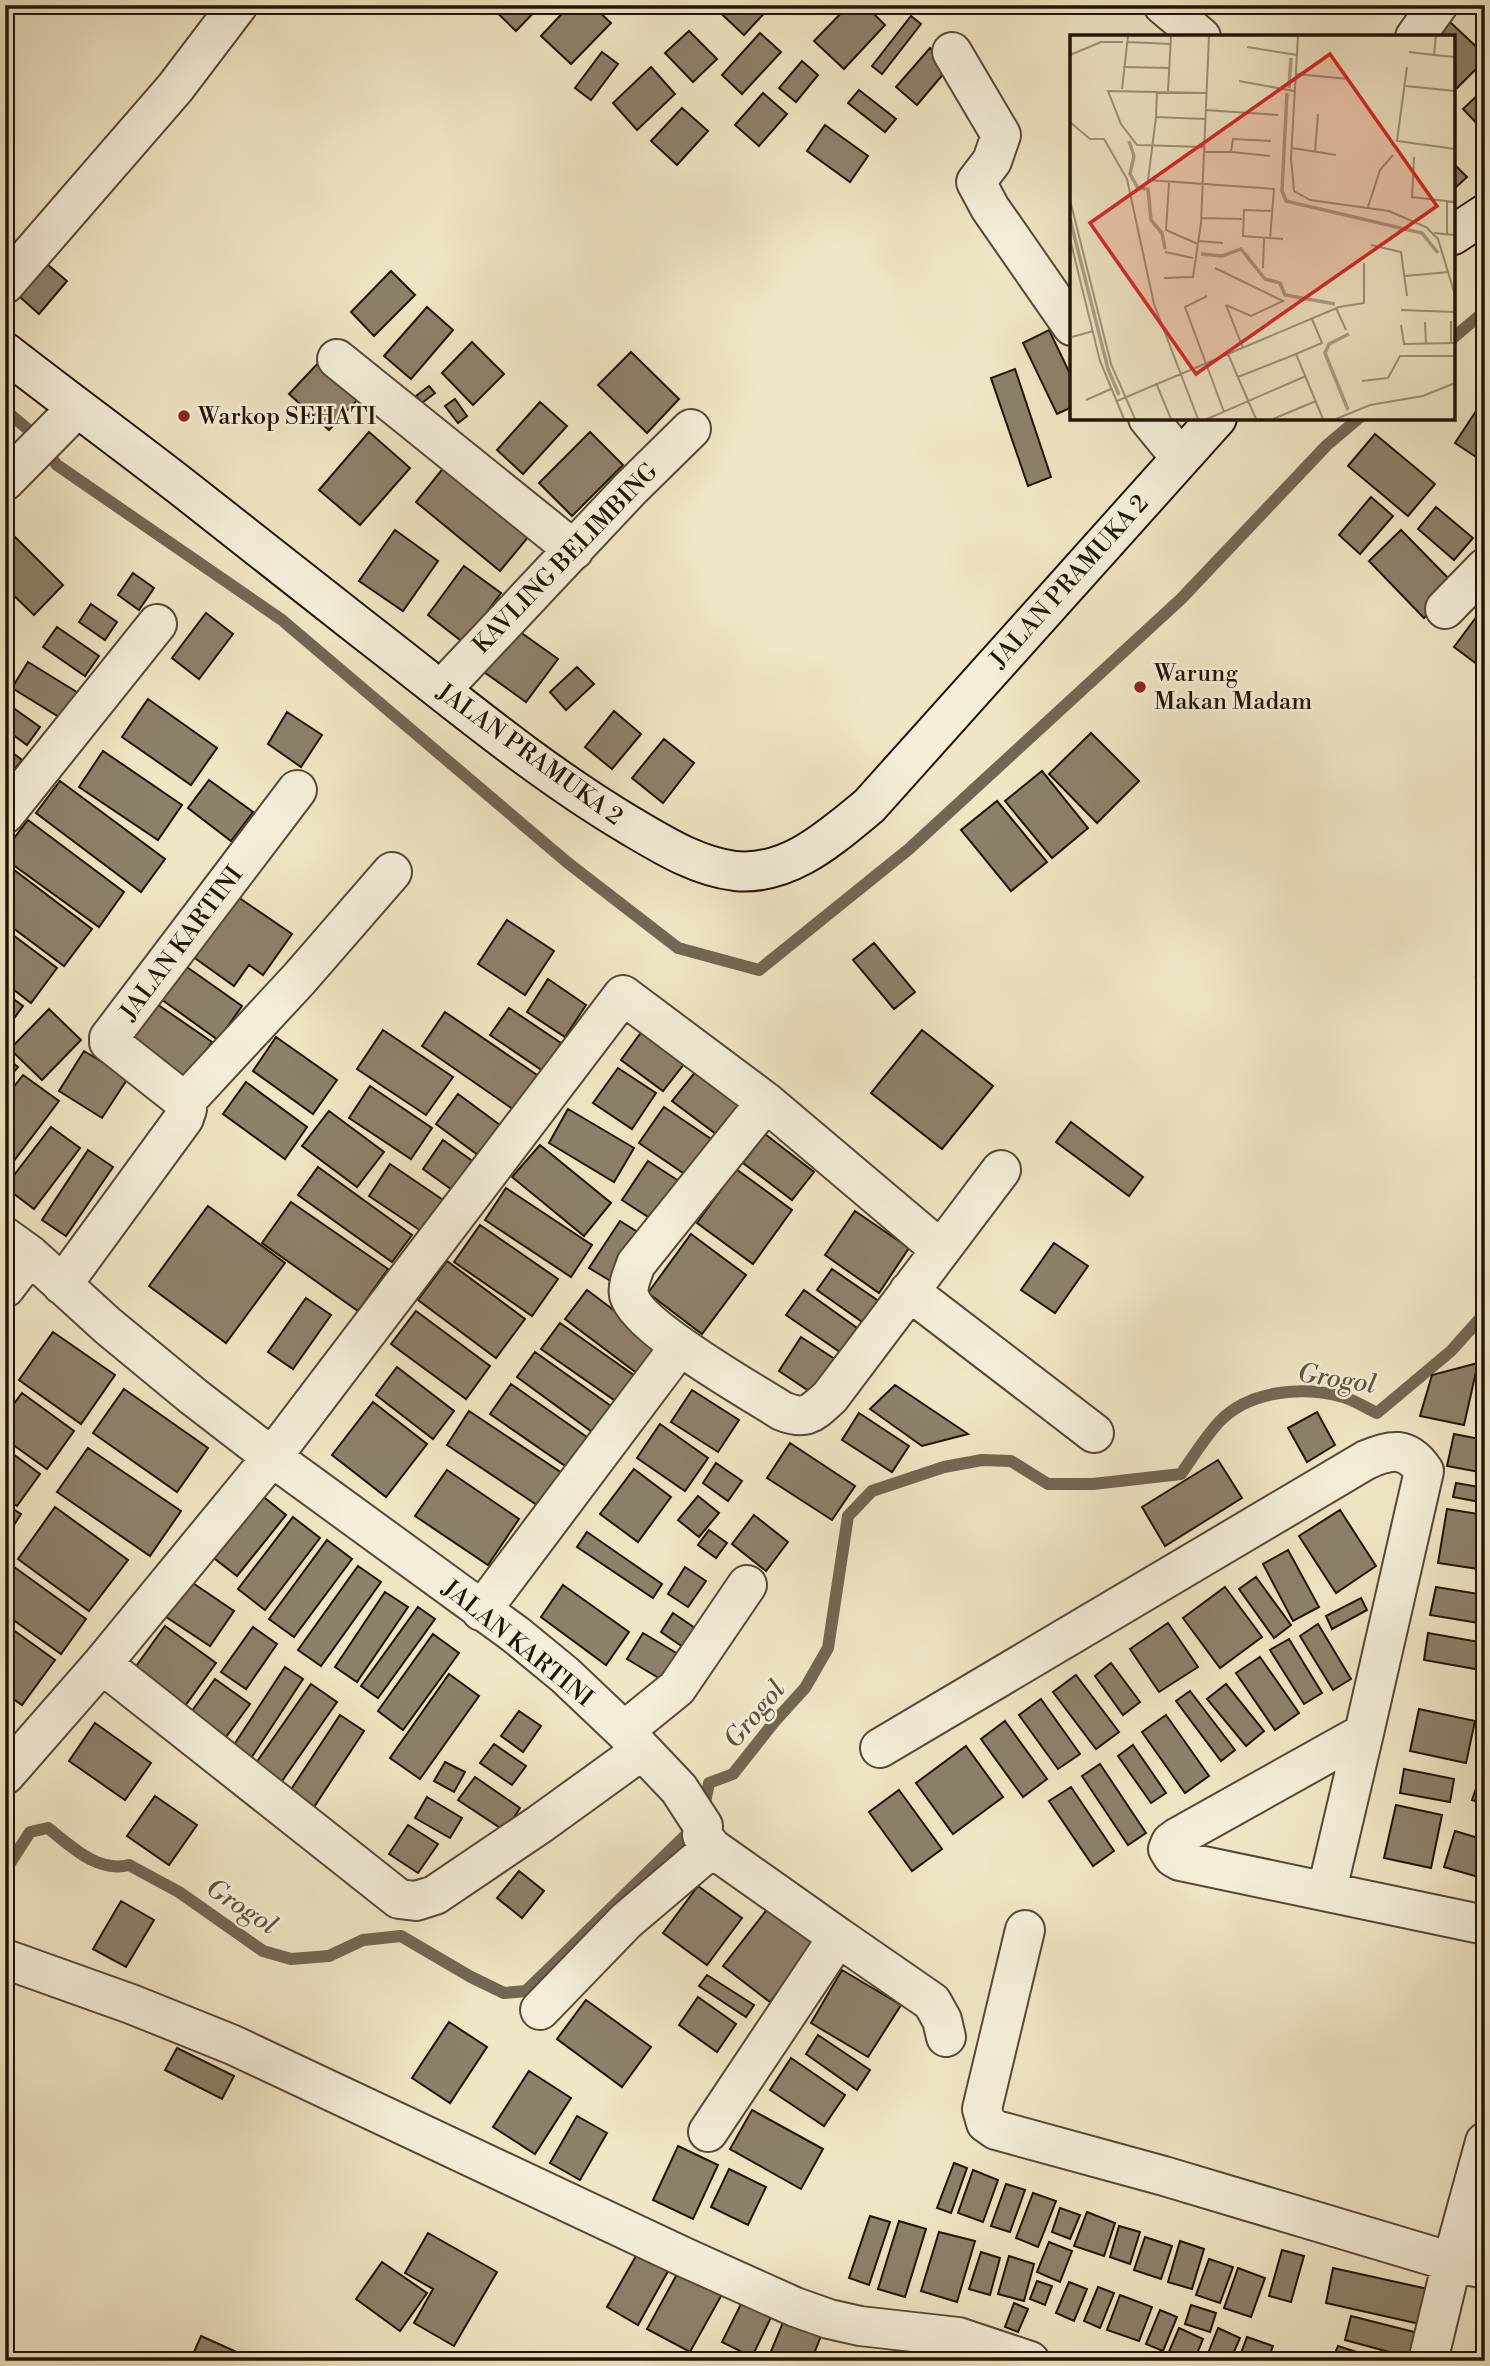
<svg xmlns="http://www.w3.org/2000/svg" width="1490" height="2366" font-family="'Libre Bodoni',serif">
<rect width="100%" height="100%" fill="#f0e6c5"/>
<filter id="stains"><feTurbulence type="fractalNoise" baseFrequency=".00286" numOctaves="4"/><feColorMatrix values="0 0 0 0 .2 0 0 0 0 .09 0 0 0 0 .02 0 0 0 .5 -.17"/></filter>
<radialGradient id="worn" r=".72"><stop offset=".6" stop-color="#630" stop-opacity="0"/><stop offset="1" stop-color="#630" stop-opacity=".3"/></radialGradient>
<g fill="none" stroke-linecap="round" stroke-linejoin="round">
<path stroke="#736752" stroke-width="12" d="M1453 338 1485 311
M5 410 30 431 57 465 282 620 568 863 678 948 759 970 909 849 1181 599 1327 445 1359 418
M703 1812 709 1783 733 1774 775 1721 805 1688 828 1648 848 1516 872 1491 944 1467 982 1460 1011 1461 1048 1484H1093L1181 1474C1193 1457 1205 1437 1220 1421 1250 1390 1303 1386 1343 1397 1354 1400 1366 1408 1377 1413L1451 1351 1485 1313
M5 1871 30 1832 48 1828C71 1846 97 1873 129 1865L179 1892 263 1951 291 1959 329 1956 363 1940 401 1936 471 1977 504 1993 526 1991 694 1827"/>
</g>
<path fill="#8d816a" stroke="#211407" stroke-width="2" d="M489 5H541L516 31Z
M570 5H592L611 23 571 64 541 36Z
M712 5H772L744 35Z
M849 5H865L885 25 844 69 814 41Z
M911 16 921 24 882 74 872 66Z
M1450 22 1485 55V60L1453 92V37H1435Z
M689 31 717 59 693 82 665 53Z
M760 33 781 52 742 94 722 75Z
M930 48 950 66 917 105 896 87Z
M602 52 618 64 591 100 575 88Z
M802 61 818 75 796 102 779 88Z
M651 67 675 94 637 130 613 103Z
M1485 88V132L1463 109Z
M859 90 896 119 885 132 848 103Z
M763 93 787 114 759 146 735 125Z
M682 108 708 131 677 165 651 141Z
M825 125 868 156 850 182 807 151Z
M1453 163 1467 177 1453 190Z
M40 258 67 281 39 314 12 290Z
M391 271 415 295 374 336 351 312Z
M427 307 453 330 411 379 384 356Z
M1049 330 1072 378V407L1057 414 1023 343Z
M472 342 504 374 473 405 442 373Z
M631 352 679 399 647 433 598 385Z
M321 360 360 397 329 430 289 394Z
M1015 369 1051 477 1028 486 991 378Z
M429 386 435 393 422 403 416 396Z
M455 399 467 416 458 423 445 406Z
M540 402 567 426 523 474 497 450Z
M1480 405 1485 408V463L1455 443Z
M369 432 410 468 360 525 319 490Z
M590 432 623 465 572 516 539 483Z
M1375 434 1435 484 1408 516 1348 466Z
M449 461 534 530 500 571 416 502Z
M1371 497 1393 516 1360 554 1339 535Z
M1436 507 1473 538 1454 560 1418 529Z
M5 527 63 585 34 615 5 587Z
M395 530 438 561 403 611 359 581Z
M1401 530 1456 586 1424 618 1369 561Z
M464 566 501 593 464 643 428 615Z
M133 573 154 588 139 610 118 595Z
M91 604 117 622 105 640 79 622Z
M1480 612 1485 615V670L1454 647Z
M206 613 233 634 199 679 172 658Z
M57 627 99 656 85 676 43 647Z
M516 629 558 659 526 702 484 672Z
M28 662 80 694 64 720 12 688Z
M577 667 594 684 566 710 550 692Z
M148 699 217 748 191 785 122 737Z
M5 702 40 727 27 745 5 729Z
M614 711 641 734 612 769 585 747Z
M287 712 322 735 301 767 268 744Z
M1091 733 1139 781 1097 823 1049 774Z
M664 739 694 763 663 803 632 778Z
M5 747 22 760 5 781Z
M103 751 182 805 158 840 79 787Z
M1042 771 1088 828 1052 858 1005 801Z
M209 780 253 812 231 841 188 808Z
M60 781 165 859 141 892 36 813Z
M997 801 1047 862 1011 891 961 830Z
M28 820 124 892 99 927 5 859V850Z
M5 863 92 929 64 966 5 922Z
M235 895 292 934 263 975 249 965 234 986 192 956Z
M507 920 554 951 525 995 478 964Z
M5 929 57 968 31 1003 5 983Z
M874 943 915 992 894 1009 853 960Z
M1485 964V982L1476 976Z
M184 965 242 1006 218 1040 161 999Z
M548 979 586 1005 565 1037 527 1012Z
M5 993 23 1006 5 1031Z
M151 1000 212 1042 182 1084 122 1042Z
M509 1008 561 1043 543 1071 490 1035Z
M49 1009 81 1040 42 1080 10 1049Z
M445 1012 540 1077 517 1112 422 1046Z
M645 1027 688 1059 663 1091 621 1060Z
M383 1030 453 1077 426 1115 357 1069Z
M922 1030 993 1086 942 1149 871 1093Z
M276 1037 337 1080 313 1114 253 1071Z
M84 1051 128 1078 102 1118 59 1091Z
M5 1057 18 1067 5 1083Z
M618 1068 656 1093 632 1129 593 1103Z
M697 1070 748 1109 724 1140 672 1101Z
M23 1075 59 1101 10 1166 5 1162V1098Z
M246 1082 307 1127 285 1159 223 1114Z
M370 1086 432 1128 411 1159 349 1118Z
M458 1094 504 1128 482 1158 436 1124Z
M664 1107 720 1145 695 1181 639 1143Z
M568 1109 634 1148 614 1182 549 1143Z
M329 1111 384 1152 357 1187 302 1146Z
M1071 1122 1143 1177 1129 1196 1056 1142Z
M51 1127 80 1148 34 1209 5 1187Z
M765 1134 814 1172 792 1200 743 1163Z
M443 1140 478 1165 458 1194 423 1169Z
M540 1145 611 1203 584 1236 512 1177Z
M88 1150 113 1167 66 1236 42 1220Z
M648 1161 688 1187 662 1226 622 1200Z
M390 1164 449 1204 427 1235 369 1196Z
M318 1167 412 1235 392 1262 298 1195Z
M736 1169 792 1210 753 1264 697 1223Z
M506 1188 592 1245 571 1277 485 1220Z
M291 1202 388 1269 358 1311 262 1243Z
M208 1206 285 1263 226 1343 149 1286Z
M855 1211 909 1248 879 1293 825 1255Z
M620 1221 649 1239 619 1286 589 1268Z
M480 1225 558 1279 532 1316 454 1262Z
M691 1234 746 1275 702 1334 648 1293Z
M1054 1243 1088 1266 1055 1313 1021 1290Z
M447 1261 525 1319 496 1358 418 1300Z
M832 1269 883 1304 868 1326 817 1290Z
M587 1290 660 1345 638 1374 565 1319Z
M804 1290 860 1330 843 1354 786 1315Z
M306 1298 331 1315 293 1369 268 1352Z
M416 1311 490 1366 466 1399 391 1344Z
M560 1323 645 1383 627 1409 541 1349Z
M53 1332 115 1375 81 1424 19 1380Z
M801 1337 844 1365 821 1399 779 1371Z
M535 1352 618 1411 599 1437 517 1377Z
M1478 1363 1464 1425 1420 1416 1432 1375Z
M397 1367 454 1411 433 1439 376 1395Z
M511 1384 594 1442 574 1472 490 1414Z
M895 1385 968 1434 922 1446 870 1409Z
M124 1389 208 1448 177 1492 93 1433Z
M692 1390 739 1420 718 1452 671 1422Z
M22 1393 74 1431 47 1469 5 1439V1416Z
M373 1402 427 1444 386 1497 332 1455Z
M469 1411 562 1473 540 1507 447 1445Z
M1317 1412 1335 1445 1307 1462 1288 1428Z
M859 1413 909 1446 892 1472 842 1440Z
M660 1424 708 1458 685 1491 637 1458Z
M1454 1434 1485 1440V1473L1447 1466Z
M790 1443 855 1486 832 1520 767 1478Z
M5 1448 40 1474 17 1506 5 1498Z
M88 1448 181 1511 150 1556 57 1492Z
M1218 1460 1242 1498 1165 1546 1142 1507Z
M716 1463 742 1481 728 1501 703 1483Z
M634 1469 671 1497 638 1542 600 1514Z
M447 1470 519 1519 488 1565 415 1516Z
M1456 1483 1485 1488V1503L1453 1497Z
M260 1494 286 1515 237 1576 210 1555Z
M698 1496 719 1513 699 1537 678 1520Z
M5 1504 21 1514 5 1539Z
M55 1507 128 1560 89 1611 18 1559Z
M1447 1509 1485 1515V1570L1438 1563Z
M1340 1510 1376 1566 1336 1593 1299 1536Z
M754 1515 788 1542 766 1571 732 1544Z
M293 1517 320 1538 265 1610 238 1589Z
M709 1530 727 1543 716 1558 698 1545Z
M587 1532 662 1584 653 1598 577 1547Z
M327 1540 352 1559 294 1637 269 1619Z
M1288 1550 1319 1607 1293 1621 1263 1564Z
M10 1564 86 1619 61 1654 5 1614V1570Z
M358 1566 381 1582 321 1666 298 1650Z
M685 1567 706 1581 688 1607 668 1594Z
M178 1573 234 1611 210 1646 154 1609Z
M1256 1577 1291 1625 1274 1638 1239 1589Z
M563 1585 629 1632 606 1665 541 1617Z
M1225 1587 1262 1637 1220 1668 1183 1618Z
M1436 1587 1485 1595V1624L1430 1615Z
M385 1592 408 1607 357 1682 335 1667Z
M1361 1598 1367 1610 1332 1629 1326 1616Z
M418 1607 435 1619 378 1698 361 1686Z
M673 1613 698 1630 686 1649 661 1632Z
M1168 1623 1198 1667 1159 1692 1130 1649Z
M5 1624 55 1660 22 1705 5 1693Z
M1318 1624 1351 1679 1333 1690 1300 1636Z
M165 1626 216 1663 180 1713 129 1676Z
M253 1627 277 1644 246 1689 221 1672Z
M643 1633 678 1654 662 1680 627 1659Z
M1428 1633 1485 1643 1481 1670 1424 1660Z
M433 1634 459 1653 403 1730 378 1711Z
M1289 1639 1322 1693 1304 1704 1270 1650Z
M1260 1657 1299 1713 1275 1730 1236 1673Z
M1111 1663 1140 1702 1123 1715 1095 1676Z
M285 1667 303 1679 244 1769 226 1757Z
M449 1674 479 1696 420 1779 390 1758Z
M1076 1675 1119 1732 1096 1749 1053 1692Z
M215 1679 250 1704 218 1748 184 1722Z
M311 1684 337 1702 280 1784 254 1766Z
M1226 1684 1264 1731 1246 1746 1207 1699Z
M1190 1691 1235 1750 1221 1761 1176 1701Z
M1041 1699 1080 1754 1058 1769 1019 1715Z
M1419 1709 1475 1721 1466 1763 1410 1751Z
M519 1711 541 1726 523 1752 501 1736Z
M340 1715 364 1731 314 1807 290 1791Z
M1166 1715 1209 1776 1185 1793 1142 1732Z
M1005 1721 1047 1779 1023 1797 981 1739Z
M95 1723 151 1763 125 1800 69 1761Z
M494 1744 526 1766 512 1785 480 1763Z
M1133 1745 1166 1793 1151 1803 1118 1756Z
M966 1746 1003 1797 953 1834 916 1783Z
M445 1762 465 1772 454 1792 434 1781Z
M1485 1762V1804L1472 1800Z
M1100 1764 1146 1833 1128 1845 1082 1776Z
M1404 1769 1454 1779 1450 1802 1400 1793Z
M475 1777 520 1808 505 1831 458 1800Z
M1071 1787 1114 1851 1093 1866 1049 1801Z
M899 1790 942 1849 912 1871 869 1812Z
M155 1796 197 1825 169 1865 127 1836Z
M427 1797 462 1818 450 1838 415 1818Z
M1396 1805 1442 1815 1431 1868 1384 1858Z
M408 1825 438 1844 418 1873 389 1854Z
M1455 1831 1485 1840V1879L1444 1867Z
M519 1871 544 1891 522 1918 497 1898Z
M698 1886 742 1918 707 1965 663 1933Z
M121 1901 154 1920 126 1967 93 1949Z
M769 1907 815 1943 770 2002 723 1966Z
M842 1970 901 2005 868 2057 811 2023Z
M707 1975 754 2005 746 2017 699 1986Z
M698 1997 736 2024 717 2052 679 2025Z
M586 2000 651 2047 622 2087 557 2039Z
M449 2022 487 2047 450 2103 412 2078Z
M818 2035 870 2070 857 2090 806 2054Z
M177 2048 234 2076 222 2099 165 2070Z
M791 2058 845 2095 824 2126 770 2090Z
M529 2071 571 2098 535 2154 493 2127Z
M752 2110 823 2149 801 2189 730 2149Z
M577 2116 607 2133 580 2180 550 2163Z
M678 2146 718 2165 693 2219 653 2200Z
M954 2163 967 2168 951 2213 937 2208Z
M729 2169 766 2187 748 2225 711 2207Z
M973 2170 998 2180 983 2222 958 2213Z
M1006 2184 1025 2190 1010 2232 991 2226Z
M1033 2193 1056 2201 1038 2247 1016 2238Z
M1060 2208 1080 2215 1070 2239 1052 2232Z
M1087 2212 1115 2223 1104 2256 1074 2246Z
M870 2216 890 2222 869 2285 849 2278Z
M899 2221 926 2229 905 2297 878 2289Z
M1119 2226 1140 2232 1130 2264 1110 2257Z
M939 2232 975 2241 957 2302 921 2291Z
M428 2233 497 2272 454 2346 414 2323 433 2289 405 2273Z
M1145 2237 1172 2246 1161 2279 1134 2270Z
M645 2240 676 2257 638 2325 607 2307Z
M1180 2241 1204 2249 1192 2289 1168 2282Z
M1049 2242 1072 2251 1060 2282 1037 2272Z
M1282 2250 1304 2256 1291 2302 1269 2296Z
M981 2252 1000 2258 990 2295 969 2289Z
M1009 2256 1034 2264 1024 2301 998 2294Z
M1209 2259 1233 2267 1220 2303 1196 2295Z
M382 2262 427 2293 400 2331 356 2299Z
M682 2265 725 2289 690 2352 647 2329Z
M1238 2268 1265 2278 1251 2317 1224 2308Z
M1333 2268 1428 2289 1420 2324 1326 2303Z
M1037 2281 1052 2286 1045 2305 1030 2299Z
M1069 2282 1087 2289 1074 2321 1056 2313Z
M1098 2287 1114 2293 1100 2328 1084 2321Z
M747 2292 776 2307 752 2357 722 2342Z
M1120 2295 1152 2307 1139 2341 1107 2330Z
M1014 2303 1028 2309 1018 2332 1005 2327Z
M1191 2305 1216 2313 1210 2332 1185 2324Z
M1160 2310 1177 2317 1163 2351 1146 2344Z
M1351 2316 1422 2334 1415 2359 1345 2340Z
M784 2320 821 2336 811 2361H767Z
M1179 2328 1203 2339 1194 2361H1183L1168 2354Z
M1218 2328 1240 2338 1230 2361H1205Z
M201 2336 257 2361H190Z
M1247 2337 1273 2346 1267 2361H1238Z
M1338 2346 1375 2358 1374 2361H1332Z"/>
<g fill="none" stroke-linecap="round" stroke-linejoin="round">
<g stroke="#554836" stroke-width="42">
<path id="street" d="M1163 5 1201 37
M1415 37 1438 5
M952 52 1001 135 992 161 976 182 990 208 1072 326
M5 284 175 88 238 5
M337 359 574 550
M1148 418 1180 457
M5 481 77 408
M1445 609 1485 568
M441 690 630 489 691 429
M5 814 157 624
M185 1102 299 979 392 872
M766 1102 636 1264C633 1273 627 1285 629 1295 637 1327 751 1391 782 1411 807 1421 812 1413 830 1397L1001 1170
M5 1237 30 1255 108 1326 194 1397 272 1457 515 1634 565 1675 624 1731 679 1789 703 1826 702 1835 712 1848 838 1937 708 2132
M62 1285 184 1118 187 1109 185 1102 109 1042V1038L297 790
M5 1288 30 1255
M909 1291 1094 1433
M481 1611 680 1346
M102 1664 399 1899 416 1901 435 1895 540 1824 641 1751
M624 1731 677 1688 747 1585
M880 1748 1366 1460C1391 1449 1407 1446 1424 1471L1364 1733 1178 1837 1171 1842 1168 1849 1173 1857 1180 1861 1485 1925
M5 1775 102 1664 272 1457 623 995 766 1102 941 1250
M1327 1890 1364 1733
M1025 1930 982 2109 986 2123 996 2130 1164 2176 1452 2262 1485 2269
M838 1937 932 2002 942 2020 946 2037
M5 1959 131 2004 233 2045 686 2258 795 2307 829 2319 860 2326 958 2337 1030 2361
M540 2010 626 1921 712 1848
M1428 2361 1452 2262 1485 2142"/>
</g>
<g stroke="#211407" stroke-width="42">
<path id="secondary" d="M1453 235 1485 214
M5 352C64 398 124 442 182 487 243 535 304 583 365 631 452 698 535 769 629 825 663 845 696 866 735 871 789 876 830 838 869 806L1217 418"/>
</g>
<use href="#street" stroke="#f5efd9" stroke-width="38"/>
<use href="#secondary" stroke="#f5efd9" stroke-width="38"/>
</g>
<g fill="#8f2418" stroke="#f5efd9" stroke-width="2.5">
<circle cx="184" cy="416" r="7"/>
<circle cx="1140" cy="687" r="7"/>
</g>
<g text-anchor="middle" stroke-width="5" stroke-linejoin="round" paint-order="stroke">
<g font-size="24" fill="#211407" stroke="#f5efd9" text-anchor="start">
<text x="198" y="424">Warkop SEHATI</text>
<text x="1154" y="681">Warung<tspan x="1154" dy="28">Makan Madam</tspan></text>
</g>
<g font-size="24" fill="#211407" stroke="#f5efd9">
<text transform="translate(565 558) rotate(-46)" y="8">KAVLING BELIMBING</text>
<text transform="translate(1069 581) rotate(-48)" y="8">JALAN PRAMUKA 2</text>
<text transform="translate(530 754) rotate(36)" y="8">JALAN PRAMUKA 2</text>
<text transform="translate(181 943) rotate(-53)" y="8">JALAN KARTINI</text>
<text transform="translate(518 1643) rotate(39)" y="8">JALAN KARTINI</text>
</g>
<g font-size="26" font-style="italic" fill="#5f533f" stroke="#f5efd9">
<text transform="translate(1337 1378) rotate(9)" y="9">Grogol</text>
<text transform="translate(754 1714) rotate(-50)" y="9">Grogol</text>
<text transform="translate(242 1906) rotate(33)" y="9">Grogol</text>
</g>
</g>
<g transform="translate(1070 35)">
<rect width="385" height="385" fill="#f0e6c5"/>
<path fill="none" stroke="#aa9f84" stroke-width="3.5" d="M219 53 221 23M217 58 212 156 216 166 352 198 368 218M59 106 64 121 60 139 68 153 78 154 81 185 92 198 95 214M0 184 38 334 49 360M131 219 152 221 171 214 195 244 210 248 215 260 265 269M278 375 255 318 259 309 279 299"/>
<path fill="none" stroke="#9d9279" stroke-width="2" d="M228 1 221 123 224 156 240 165 319 176 356 192 368 204 385 260M366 1 364 20 385 22M58 7 100 9M177 12 227 20M339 17 364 20M0 20 31 7H53M53 32 99 33M337 32 327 106 385 114M225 39 279 44M169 46 224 56M336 51 385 56M52 54 58 1M98 56 101 1M135 75 208 80M86 82 87 56M135 84 86 82 78 145 204 154 200 204M0 87 20 104H34L57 144 84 269 128 384M135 112 67 110 51 89 38 56 136 58M222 113 266 120M134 117H161L163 104 201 106M162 117 200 121M245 117 248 79M344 122 342 162 385 167M99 148 96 195 128 209M0 165 41 329 65 384M298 172 310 135 323 120M203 176 174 175 173 201 213 204M131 183 172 184M364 198 385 200M377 200V166M0 204 30 326 54 384M129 206 153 208M301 210 331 217 337 261M95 217 123 223M145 233 213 266 181 281 156 270M193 233 194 204M335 241 379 237M94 243 123 242 131 188 139 1M137 261 115 272 154 377M156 270 173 313M266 273 276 295M331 275 385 277M381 286V308M355 287 356 309M331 290 334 309 385 308M2 302 23 296M158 319 186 384M226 319 252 308 242 284M168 342 226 319 253 384M292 346 318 343 330 321H385M86 348 101 384M16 365 41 354M47 366 269 272 294 268V228M137 384 236 341M203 384 246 366M266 384 300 370 353 361 385 348"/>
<path fill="#d62828" fill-opacity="0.15" stroke="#d62828" stroke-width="3.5" d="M260 19 367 171 126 339 20 188Z"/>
<rect width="385" height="385" fill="none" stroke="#211407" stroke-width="3.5"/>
</g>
<rect width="1490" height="2366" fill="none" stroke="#f0e6c5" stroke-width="28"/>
<rect x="7" y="7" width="1476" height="2352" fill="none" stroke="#211407" stroke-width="3.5"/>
<rect x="14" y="14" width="1462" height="2338" fill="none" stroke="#211407" stroke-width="2"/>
<rect width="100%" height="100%" filter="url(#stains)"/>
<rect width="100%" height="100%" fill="url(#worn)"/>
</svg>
